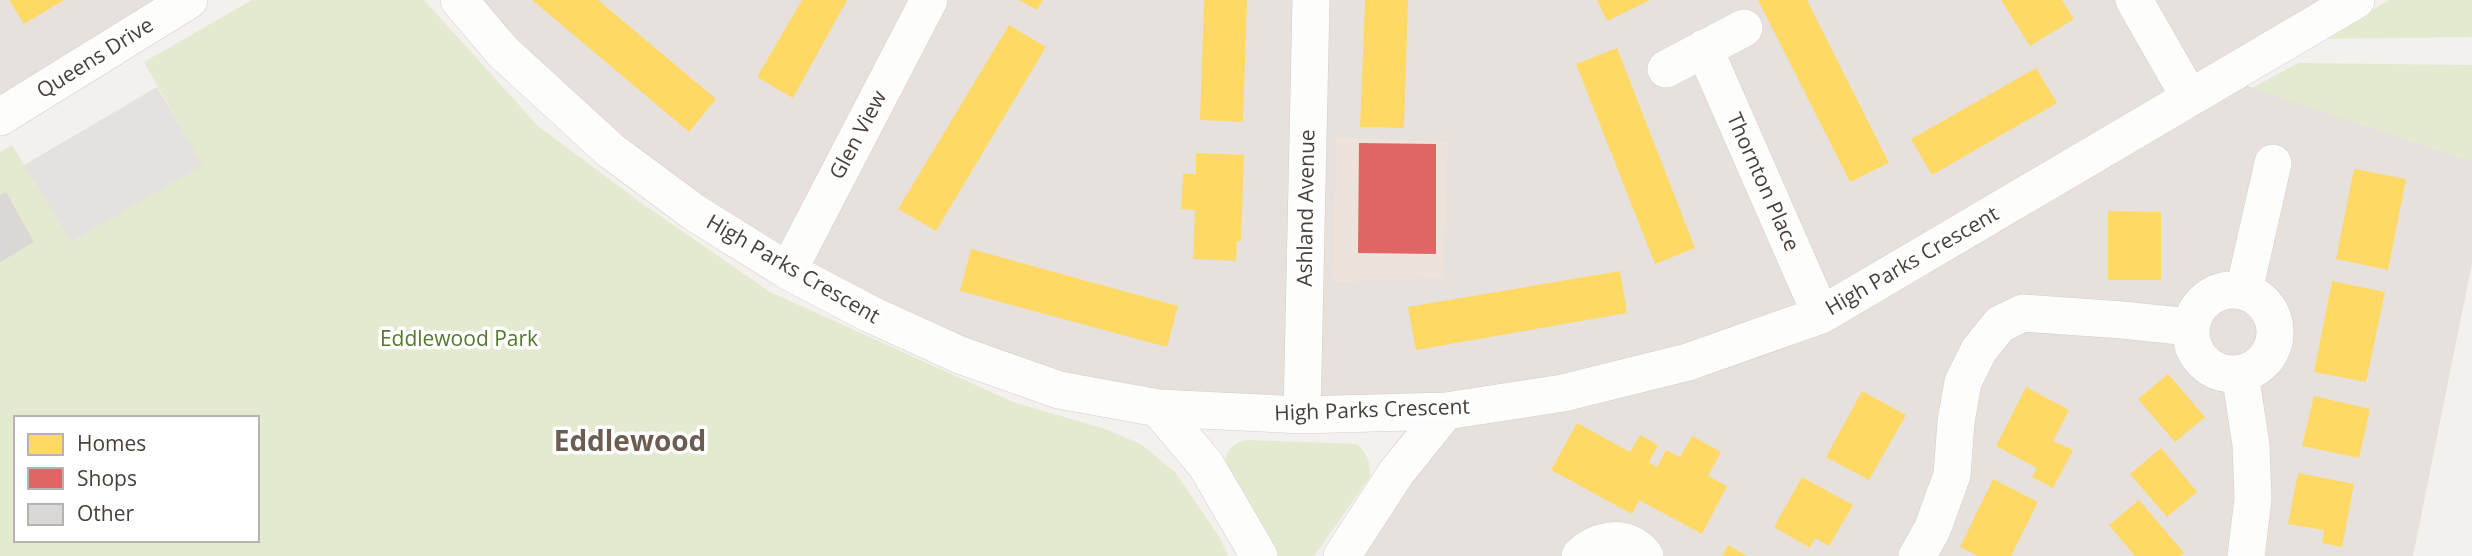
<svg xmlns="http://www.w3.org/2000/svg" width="2472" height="556" font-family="'Open Sans',sans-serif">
<rect width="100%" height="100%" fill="#f3f0ed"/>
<path fill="#e6e1dc" d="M0 0H196L0 117Z
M459 0H2356L2229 80 2472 161V263L2413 556H1342L1445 412 1059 390 695 213Z"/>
<path fill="#ede3da" d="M1337 138 1448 142 1443 278 1332 282Z"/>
<path fill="#e4eacf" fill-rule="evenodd" d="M252 0H424L538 126 640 202 770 292 1013 402 1102 428 1141 444 1175 472 1220 538 1228 556H0V152L12 145 71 242 202 165 144 62ZM16 418H257V540H16Z
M2389 0H2472V37L2326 39Z
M2298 63 2472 65V161L2252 88Z
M1247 440 1357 444C1367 454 1371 463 1370 477L1314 556H1278C1266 537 1228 484 1226 466 1223 451 1233 443 1247 440Z"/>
<path fill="#e5e1de" d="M157 87 203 165 71 242 24 165Z"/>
<path fill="#ffd966" d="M9 0H64L24 24Z
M532 0H598L716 99 689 132Z
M802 0H847L793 98 757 77Z
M1019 0H1043L1037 10Z
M1204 0H1247L1243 122 1200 120Z
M1365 0H1408L1404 128 1360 127Z
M1597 0H1650L1607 21Z
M1758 0H1807L1889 163 1850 182Z
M2001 0H2062L2074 19 2030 46Z
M1009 25 1046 47 936 231 898 209Z
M1617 48 1695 248 1655 264 1576 64Z
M2036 68 2057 103 1932 175 1911 139Z
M1196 153 1244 155 1241 241H1237L1236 261 1193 259 1195 210 1181 209 1183 174H1196Z
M2354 169 2406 179 2388 270 2336 259Z
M2108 211 2161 212V280H2108Z
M971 249 1178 306 1167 347 960 291Z
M1620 271 1627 313 1416 350 1408 307Z
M2332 281 2385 292 2366 382 2314 372Z
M2168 374 2205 417 2175 442 2138 399Z
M2026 387 2069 410 2053 441 2073 450 2053 488 2032 477 2037 468 1996 446Z
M1862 391 1906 415 1869 480 1826 457Z
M2314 396 2370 409 2359 458 2302 446Z
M1577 423 1630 452 1640 435 1658 445 1649 462 1657 467 1666 450 1680 457 1692 436 1721 452 1708 476 1727 486 1702 534 1639 500 1632 514 1551 470Z
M2161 448 2197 492 2167 517 2130 474Z
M2298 473 2354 484 2342 547 2322 543 2324 530 2288 524Z
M1802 477 1853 505 1829 546 1815 538 1810 548 1774 527Z
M1993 479 2038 502 2011 556H1978L1960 547Z
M2139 500 2184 553 2180 556H2135L2109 525Z
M1728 545 1747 556H1722Z"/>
<path fill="#e06666" d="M1359 143 1436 144V254L1358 253Z"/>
<path fill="#dbd7d4" d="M6 192 34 242 0 262V195Z"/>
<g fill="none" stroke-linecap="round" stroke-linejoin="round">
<g stroke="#d1cecb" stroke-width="38">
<path id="minor" d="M459 0 503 52 610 150 695 213 788 271 870 314 960 355 1059 390 1158 408 1302 415 1446 411 1563 393 1688 362 1821 315 2356 0
M2134 0 2190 98
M1704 48 1821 315
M1666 69 1744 28
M0 117 189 0
M788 271 929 0
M2191 332a42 42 0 1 1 84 0a42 42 0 1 1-84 0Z
M2244 291 2273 163
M2240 374 2251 445 2253 499 2246 556
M1158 408 1206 465 1259 556
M1302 415 1311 0
M1342 556 1396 473 1446 411
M1580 556C1597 538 1629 533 1645 556
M1917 556 1932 530 1952 475 1956 422 1963 382 1979 350 2000 324 2023 313 2122 320 2190 327"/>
</g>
<use href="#minor" stroke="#fdfdfc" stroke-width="37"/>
</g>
<g text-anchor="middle" stroke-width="7" stroke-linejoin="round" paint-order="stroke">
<g font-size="21" fill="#494139" stroke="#fff">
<text transform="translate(95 58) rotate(-32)" y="7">Queens Drive</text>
<text transform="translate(858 135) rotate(-62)" y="7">Glen View</text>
<text transform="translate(1763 182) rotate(66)" y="7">Thornton Place</text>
<text transform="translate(1306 208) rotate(-89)" y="7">Ashland Avenue</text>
<text transform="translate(1912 261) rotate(-30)" y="7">High Parks Crescent</text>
<text transform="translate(793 269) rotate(30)" y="7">High Parks Crescent</text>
<text transform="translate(1372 410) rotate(-2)" y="7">High Parks Crescent</text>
</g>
<g font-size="21" fill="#54792e" stroke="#fff">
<text x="459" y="346">Eddlewood Park</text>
</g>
<g font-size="28" font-weight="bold" fill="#6b5d51" stroke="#fff">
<text x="630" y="451">Eddlewood</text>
</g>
</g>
<rect x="14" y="416" width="245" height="126" fill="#ffffff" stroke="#b6b3b0" stroke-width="2"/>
<rect x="28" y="434" width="35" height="21" fill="#ffd966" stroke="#b6b3b0" stroke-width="2"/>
<text x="77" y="451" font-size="21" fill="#494139">Homes</text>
<rect x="28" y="468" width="35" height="21" fill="#e06666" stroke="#b6b3b0" stroke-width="2"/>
<text x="77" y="486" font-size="21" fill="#494139">Shops</text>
<rect x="28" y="504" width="35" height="21" fill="#dbd7d4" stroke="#b6b3b0" stroke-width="2"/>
<text x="77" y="521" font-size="21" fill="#494139">Other</text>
</svg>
